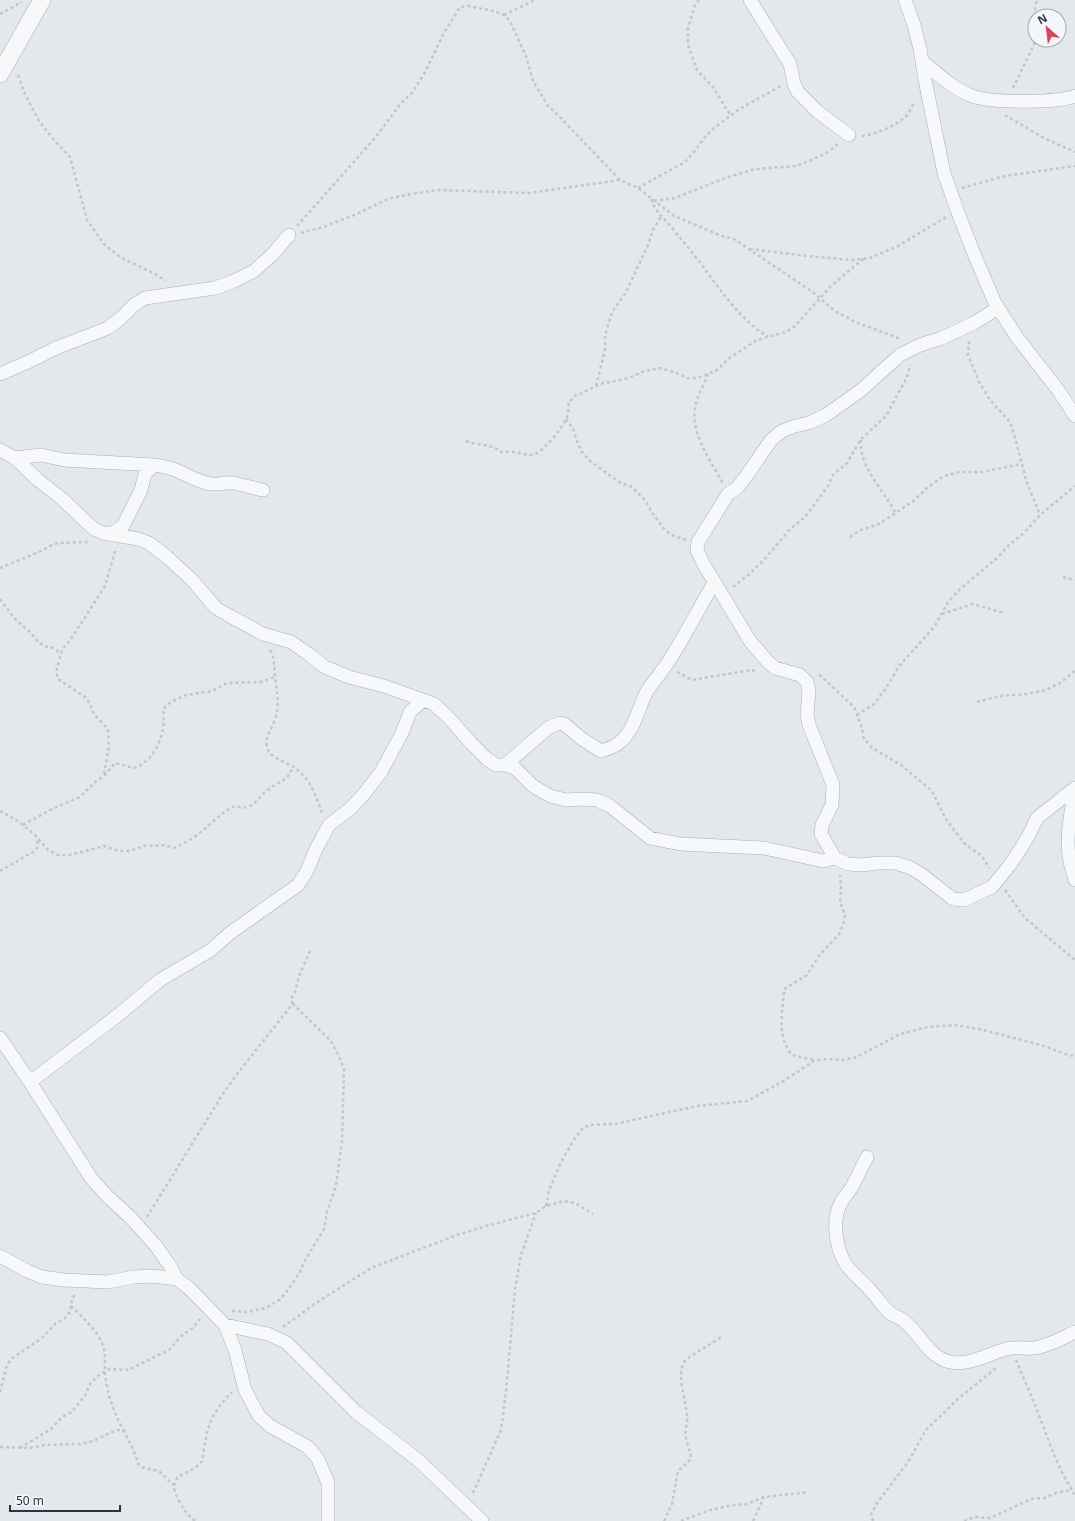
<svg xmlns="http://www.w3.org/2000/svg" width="1075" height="1521" font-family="'Noto Sans',sans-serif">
<rect width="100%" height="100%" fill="#e4e7ec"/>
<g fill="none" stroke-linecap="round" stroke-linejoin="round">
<g stroke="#a9aeb7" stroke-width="14">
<path id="minor" d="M750 0 790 64 794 84 798 92 818 112 849 135
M905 0 914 25 920 49 925 80 944 173 957 210 974 254 995 303 1016 336 1058 390 1075 416
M922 61C938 74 953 89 972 96 990 103 1057 103 1075 96
M998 308 974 323 942 338 920 345 900 355 860 391 826 415 809 423 795 426 782 431 771 440 747 475 737 488 728 494 698 542 697 550 703 563 750 641 768 662 775 668 800 675 807 682 809 691 807 714 809 725 833 785 832 805 822 825 821 834 835 858 848 864 861 865 878 863H895L909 867 921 874 953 899 964 900 992 887 1009 866 1020 850 1029 835 1037 818 1075 788
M0 374 28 362 56 348 108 328 121 318 134 305 145 298 215 288 232 282 254 271 273 254 289 235
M0 450 15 458 38 480 61 498 94 529 103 533 138 539 149 543 167 557 192 580 216 608 228 615 263 634 291 642 307 653 325 667 349 677 384 686 423 700
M15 458 41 455 64 460 154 465
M111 534 123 526 141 490 145 474 154 465C176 467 186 477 206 483 215 486 224 482 233 483 243 485 253 488 263 490
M505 765 548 728 559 723 564 724 582 739 601 751C607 749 615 747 620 742 635 730 638 708 647 691 654 680 663 671 670 659 686 634 699 608 714 583
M1075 791C1071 812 1066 834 1069 856 1070 864 1073 872 1075 880
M0 1038 30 1082 91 1178 108 1197 131 1218 156 1246 170 1266 177 1279
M30 1082 117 1016 160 980 211 950 230 933 298 885 307 871 316 849 329 825 350 809 364 794 381 772 402 733 410 712 423 700 434 704 449 718 470 742 487 759 496 765H505L515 768 533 786 550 796 566 800 583 799 597 800 610 806 650 838 680 844 764 848 823 861 835 858
M867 1157C862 1167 857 1177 852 1187 848 1193 843 1198 840 1205 832 1221 836 1248 845 1263 851 1273 863 1281 870 1290 877 1297 882 1306 890 1313 894 1316 899 1317 903 1320 920 1333 928 1357 950 1362 969 1366 988 1354 1006 1349 1014 1346 1024 1349 1033 1348 1047 1347 1062 1338 1075 1332
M0 1256 27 1271 42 1277 64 1280 108 1282 134 1277 152 1276 177 1279 189 1288 225 1325 268 1334 287 1343 356 1412 418 1460 482 1521
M225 1325 235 1350 245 1390 259 1416 270 1426 308 1447 318 1459 328 1483V1521"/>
</g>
<g stroke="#a9aeb7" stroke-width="18">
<path id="tertiary" d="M0 74 42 0"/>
</g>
<path stroke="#c2c5cb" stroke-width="2.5" stroke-dasharray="3 3" stroke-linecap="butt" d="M699 0 695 4 688 29V45L697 70 713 87 731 116
M0 14 22 2
M504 15 535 0
M1036 16 1035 10 1037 0
M18 75 25 94 39 121 54 140 70 157 87 220 104 244 120 257 159 276 165 281
M1013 88 1036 40
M1005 115 1042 137 1075 152
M862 136C876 134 894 127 905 117 910 113 912 106 915 101
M638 188 685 162 694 152 705 137 714 128 741 108 781 86
M962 188 1005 176 1075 166
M651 199C657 214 663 217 673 229 680 238 687 246 694 255 718 285 736 317 768 337
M654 201 675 198 728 177 755 169 796 166 814 159 828 152 838 144
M297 226 375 138 402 102 412 93 424 74 445 31 460 7 468 6 494 11 504 15 510 21 526 56 533 81 548 106 559 116 620 180 638 188 674 216 722 236 734 239 814 293 835 311 855 322 901 339
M301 233 323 227 352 216 388 199 411 194 437 190 530 193 620 180
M750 249 807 256 852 260 870 258 898 246 946 217
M969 341 968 355 979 382 990 400 1009 421 1012 427 1027 483 1040 515
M708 374C704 384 699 393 696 403 688 430 710 460 723 483
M596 386 605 350V336L612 312 625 294 648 245 653 230 661 217
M566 419 573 428 577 442 582 452 590 461 619 482 632 487 646 501 651 511 664 529 671 535 686 540
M861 440C858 465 884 491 895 512
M466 441C478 446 491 443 501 452 505 452 509 451 513 452 521 452 527 457 535 454 544 451 566 424 568 414 569 411 568 406 569 402L577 394H580L600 384 629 378 642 372 660 368 674 372 687 378H698L708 374 717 370 728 359 757 340 786 332 795 326 832 285 863 259
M850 537 861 530 879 524 912 502 928 487 944 476 959 472H983L1021 464
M0 568 39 552 52 545 58 543 91 542
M1063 577 1075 580
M733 587 747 576 765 559 790 529 805 517 828 486 833 475 847 463 861 439 886 416 907 377 910 365
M0 599 14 618 32 634 39 643 47 647 54 648 61 654
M942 614 973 604 1004 613
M270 650C275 659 274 666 275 676 277 691 280 704 275 719 272 730 265 734 267 747 270 759 285 761 294 767 298 770 302 774 305 777 313 787 318 801 322 813
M677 672 692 680 751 670 757 671
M819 675 822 677 854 707 861 725 864 739 867 742 872 748 901 765 932 791 947 821 964 843 982 856 989 868
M977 702 1000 696 1027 694 1046 690 1060 683 1075 671
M857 715 874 704 887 687 899 666 935 626 948 602 960 589 996 559 1008 546 1024 533 1040 515 1075 486
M104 774 109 747 108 731 105 726 94 714 90 704 85 697 58 679 56 672 62 650 71 639 105 586 116 548
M0 811 18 821 34 834 48 850 58 855H69L104 846 119 851H130L144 846 164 845 174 848C186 843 198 835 208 826 217 818 224 811 235 806 254 812 256 798 269 789 281 780 287 782 293 767
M23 825 52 809 80 797 95 782 104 776 115 763 134 768C156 761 167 731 163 710L168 704 179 698 186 695 212 691 227 683 260 682 275 677
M0 871 33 852 37 848 38 839
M1005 890 1025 918 1075 960
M813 1060 792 1055C776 1035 783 1013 784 989L807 975 818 957 839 934 844 922 845 915 840 902 841 888 840 875
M546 1206 549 1190 562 1160 575 1138 583 1128 589 1125 615 1124 697 1106 747 1101 782 1082 814 1061 825 1059 844 1060 857 1057 900 1034 928 1027 954 1025 979 1029 1041 1045 1068 1055 1075 1056
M147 1217 221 1097 237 1074 291 1006 293 1000 292 997 295 992 299 976 310 951
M71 1306C82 1317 94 1327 101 1341 108 1354 103 1368 106 1381 109 1399 115 1415 124 1431
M232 1311 248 1312 266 1308 279 1300 288 1290 300 1272 304 1262 324 1229 327 1212 336 1185 342 1141 344 1069 339 1056 330 1040 292 1003
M283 1327 316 1303 371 1268 457 1235 486 1226 536 1213 546 1206 564 1201 575 1203 593 1214
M1016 1360C1022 1375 1029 1390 1035 1405 1047 1435 1057 1468 1075 1495
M0 1392 7 1365 11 1359 42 1338 55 1324 65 1318 70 1312 72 1300 75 1294
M0 1447 30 1448 44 1445 81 1444 94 1441 109 1433 118 1430 124 1431 132 1447 139 1465 144 1468 159 1471 173 1485
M20 1448 51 1429 62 1417 72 1412 86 1394 90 1384 100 1374 110 1369 128 1370 169 1350 181 1336 193 1328 200 1319
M473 1493 501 1430 506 1392 515 1289 521 1255 536 1213
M195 1521C187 1515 183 1508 178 1499 164 1471 191 1477 202 1461 207 1430 208 1416 232 1392
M664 1521 672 1504 678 1471 691 1459C691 1452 687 1445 686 1438 684 1431 688 1424 687 1417 687 1402 673 1368 688 1358L723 1336
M681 1521 710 1510 733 1505 747 1504 764 1497 809 1492
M753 1521 764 1497
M873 1521 871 1514 877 1503 908 1462 926 1430 958 1399 996 1368
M964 1521 974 1517 990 1518 1031 1499 1044 1498 1056 1493 1072 1490"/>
<use href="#minor" stroke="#f7f8fa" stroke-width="13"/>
<use href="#tertiary" stroke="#f7f8fa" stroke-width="17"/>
</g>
<g transform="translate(1047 28) rotate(332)"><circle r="19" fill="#f4f6f9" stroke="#a4a8b1"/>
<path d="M0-3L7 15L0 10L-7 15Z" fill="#d1495b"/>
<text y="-6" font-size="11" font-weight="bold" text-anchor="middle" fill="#2b3445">N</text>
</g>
<path d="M10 1505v6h110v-6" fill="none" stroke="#2b3445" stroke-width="2"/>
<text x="16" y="1505" font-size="12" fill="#2b3445" stroke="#f4f6f9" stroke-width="3" paint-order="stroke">50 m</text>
</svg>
